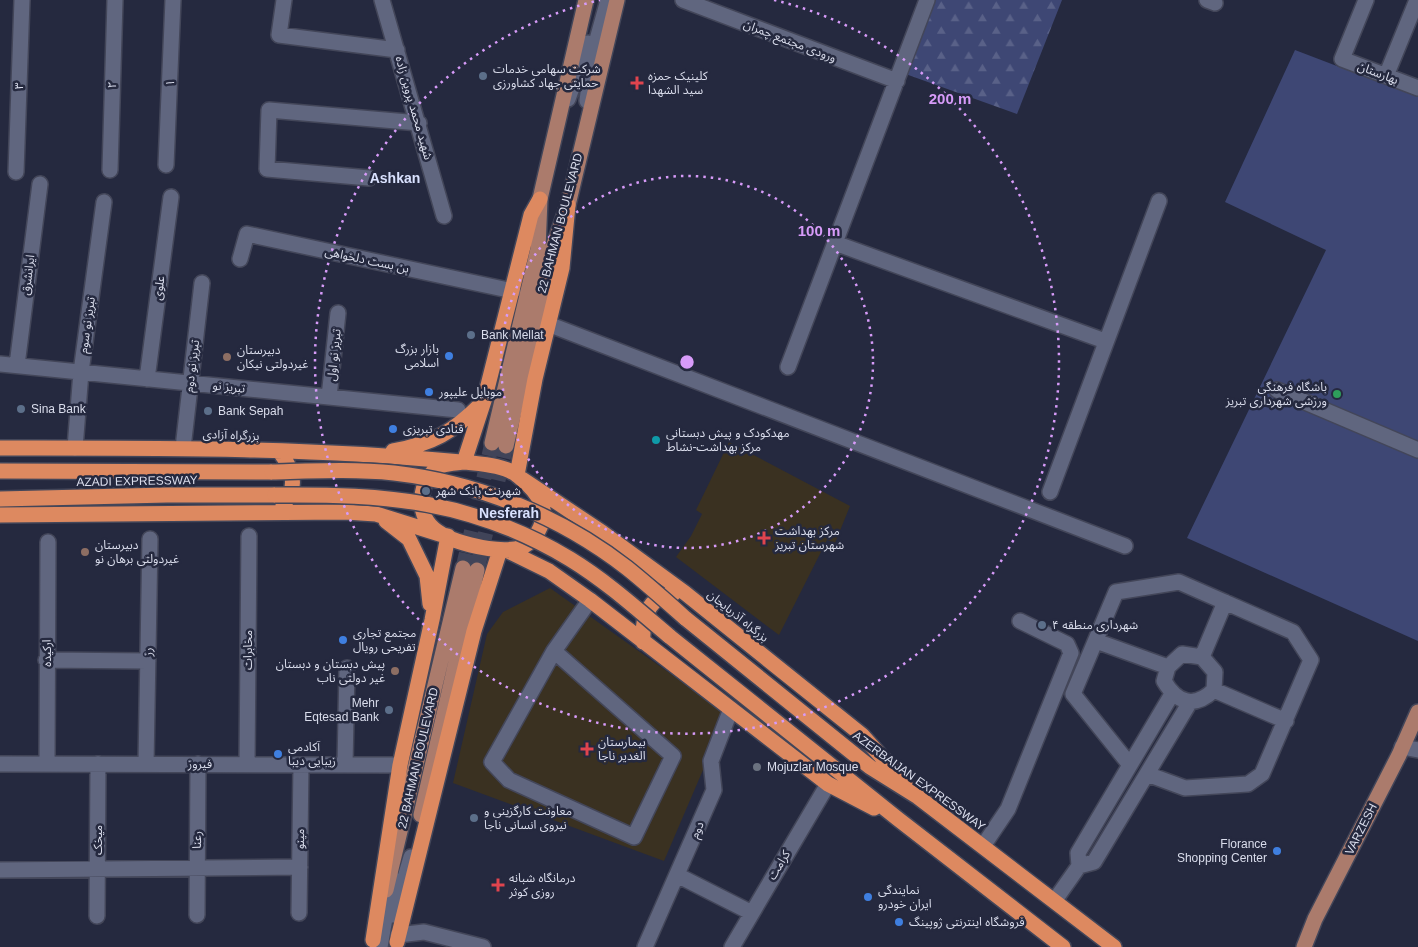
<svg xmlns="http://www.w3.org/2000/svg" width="1418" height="947" font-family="Arial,'Noto Sans Arabic',sans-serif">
<defs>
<pattern id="forest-firs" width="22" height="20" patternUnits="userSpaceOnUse" patternTransform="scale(1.25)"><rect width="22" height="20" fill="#3e4774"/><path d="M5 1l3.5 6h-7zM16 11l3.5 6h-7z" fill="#596188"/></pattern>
</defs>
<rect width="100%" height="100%" fill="#25293f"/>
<path fill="#3a3121" d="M729 442 850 506 835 543 827 540 779 635 676 557 691 536 702 514 696 510Z
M550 588 727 714 664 861 453 783 487 634 503 612Z"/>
<path fill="#3e4774" d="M1295 50 1418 97V641L1187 538 1326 250 1225 202Z"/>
<path fill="url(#forest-firs)" d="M927 0H1062L1017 114 900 72Z"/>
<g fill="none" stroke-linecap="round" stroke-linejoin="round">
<path stroke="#404459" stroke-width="15" stroke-dasharray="15 8" stroke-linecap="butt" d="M463 568 492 443
M477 570 506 446"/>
<g stroke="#434659" stroke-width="18">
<path id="minor" d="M284 0 279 35 397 50
M382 0 444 216
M683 0 897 81
M1207 0 1215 3
M1366 0 1342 59 1418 88
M1386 76 1417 0
M568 99 588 43
M587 101 593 54 608 0
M166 165 173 0
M110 170 115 0
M16 172 22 0
M369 178 267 169 269 110 419 123
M835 243 1105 341
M240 259 247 234 513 291
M548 324 1125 546
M0 364 458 410
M17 365 40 184
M788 367 927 0
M147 379 171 197
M1277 390 1418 450
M329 397 338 313
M75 448 81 372 104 202
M183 448 202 283
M1050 492 1159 201
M1096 641 1168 667
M554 651 673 756 634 837 509 780 492 762 554 651 590 600
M1182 654 1202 657 1215 672 1214 690C1194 709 1177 703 1164 681L1168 667Z
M1202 657 1225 602
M46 660 148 661
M1214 690 1286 721
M1402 747 1418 750
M0 764 400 765
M47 764 48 542
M146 764 150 539
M247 764 249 536
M345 765 347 668
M1130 765 1073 694 1116 592 1179 582 1293 632 1311 660 1262 774 1248 784 1185 788 1147 774
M983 846 1008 809 1071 653 1067 644 1020 621
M1079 866 1094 862 1190 702
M0 870 300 867
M677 875 750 912
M1055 900 1079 866 1078 853 1172 694
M299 913 301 765
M197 915 198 764
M394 915 411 857
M97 916 98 764
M398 935 424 932 483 947
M380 947 392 878
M645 947 714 790 711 761 731 709
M732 947 828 784"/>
</g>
<g stroke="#434659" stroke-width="18">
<path id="major" d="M492 443 538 249 540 199 586 0
M506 446 551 253 568 205 617 0
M421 815 477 570
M386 890 463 568
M1304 947 1315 919 1399 755 1418 712"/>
</g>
<g stroke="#434659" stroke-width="18">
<path id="highway" d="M0 448C154 448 308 447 461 462
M279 451C293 469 299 487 283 505
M393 451C432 444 453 432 481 404
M464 462C480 464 505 465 518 476 528 484 538 494 542 505 548 522 533 547 515 549 493 552 446 543 430 525 415 508 421 476 441 466 447 463 457 463 464 462Z
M464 462 484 401 531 215 540 199
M0 471 272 472
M517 475 535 379 562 268 568 205
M522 479 603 533 685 593 862 735 905 783
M0 499 167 495H275
M0 515 345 512 376 514 446 536
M386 521 409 539 427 576 430 604
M506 550 549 571 590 600 828 784 874 808
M685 618 870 767 918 797 1114 947
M669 636 898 819 1063 947
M643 642C642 620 647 596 673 594
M373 940 400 765 432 620 448 536
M397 942 474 631 500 550"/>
</g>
<use href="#minor" stroke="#60667f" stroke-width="15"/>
<use href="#major" stroke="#ab7b6c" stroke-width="15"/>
<use href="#highway" stroke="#dd8960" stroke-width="15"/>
<g stroke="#434659" stroke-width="18" stroke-linecap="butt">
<path id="highway-bridge" d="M272 472C313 471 354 469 394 473 479 483 560 516 627 568 647 584 666 601 685 618
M275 495C387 494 472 500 570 559 606 581 637 609 669 636"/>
</g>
<use href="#highway-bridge" stroke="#dd8960" stroke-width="15"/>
</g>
<g fill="none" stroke="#d79bf9" stroke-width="2.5" stroke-dasharray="2.5 5">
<circle cx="687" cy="362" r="186"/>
<path d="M774 0A372 372 0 1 1 600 0"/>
</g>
<g fill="#5c6f8a" stroke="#25293f" stroke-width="2">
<circle cx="483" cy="76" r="5"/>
<circle cx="471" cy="335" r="5"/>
<circle cx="21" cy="409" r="5"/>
<circle cx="208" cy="411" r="5"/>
<circle cx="426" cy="491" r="5"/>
<circle cx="1042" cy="625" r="5"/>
<circle cx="389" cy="710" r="5"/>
<circle cx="474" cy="818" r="5"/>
</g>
<g fill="#e0444e" stroke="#25293f" stroke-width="2">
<path d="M634.5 75.5h5v5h5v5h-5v5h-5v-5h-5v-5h5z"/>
<path d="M761.5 530.5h5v5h5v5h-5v5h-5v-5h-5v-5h5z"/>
<path d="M584.5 741.5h5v5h5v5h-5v5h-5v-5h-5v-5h5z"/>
<path d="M495.5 877.5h5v5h5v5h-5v5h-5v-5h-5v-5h5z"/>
</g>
<g fill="#3f7fe0" stroke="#25293f" stroke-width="2">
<circle cx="449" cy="356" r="5"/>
<circle cx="429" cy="392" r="5"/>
<circle cx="393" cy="429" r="5"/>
<circle cx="343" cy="640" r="5"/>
<circle cx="278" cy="754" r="5"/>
<circle cx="1277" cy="851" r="5"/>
<circle cx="868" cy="897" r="5"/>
<circle cx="899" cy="922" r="5"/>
</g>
<g fill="#8d6e63" stroke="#25293f" stroke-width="2">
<circle cx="227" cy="357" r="5"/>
<circle cx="85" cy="552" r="5"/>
<circle cx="395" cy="671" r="5"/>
</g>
<circle fill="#2e9e5b" stroke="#25293f" stroke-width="2" cx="1337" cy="394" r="5"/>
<circle fill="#0f9aa8" stroke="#25293f" stroke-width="2" cx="656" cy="440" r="5"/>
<circle fill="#6b7280" stroke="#25293f" stroke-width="2" cx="757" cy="767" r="5"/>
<g text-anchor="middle" stroke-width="5" stroke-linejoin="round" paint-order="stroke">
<g font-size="12" fill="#daddec" stroke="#25293f">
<text transform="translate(790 41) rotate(21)" y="4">ورودی مجتمع چمران</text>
<text transform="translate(1378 73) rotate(21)" y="4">بهارستان</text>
<text transform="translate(170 83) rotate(-88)" y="4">۱</text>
<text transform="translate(112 85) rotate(-88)" y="4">۲</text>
<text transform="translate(19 86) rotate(-88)" y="4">۳</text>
<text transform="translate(414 108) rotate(74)" y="4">شهید محمد پروین زاده</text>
<text transform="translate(560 223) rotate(-75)" y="4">22 BAHMAN BOULEVARD</text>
<text transform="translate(367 260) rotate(12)" y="4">بن بست دلخواهی</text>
<text transform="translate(28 275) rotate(-83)" y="4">ایرانشرق</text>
<text transform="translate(159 288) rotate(-82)" y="4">علوی</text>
<text transform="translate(87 325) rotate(-82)" y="4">تبریز نو سوم</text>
<text transform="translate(334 355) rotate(-84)" y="4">تبریز نو اول</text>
<text transform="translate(192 366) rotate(-83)" y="4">تبریز نو دوم</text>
<text transform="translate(229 387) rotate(6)" y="4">تبریز نو</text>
<text transform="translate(231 435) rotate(2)" y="4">بزرگراه آزادی</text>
<text transform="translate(137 481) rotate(-1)" y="4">AZADI EXPRESSWAY</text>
<text transform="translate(738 616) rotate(39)" y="4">بزرگراه آذربایجان</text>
<text transform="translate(248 650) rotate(-90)" y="4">مخابرات</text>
<text transform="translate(148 652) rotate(-89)" y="4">رز</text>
<text transform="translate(47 653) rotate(-90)" y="4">ارکیده</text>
<text transform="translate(418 758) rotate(-77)" y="4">22 BAHMAN BOULEVARD</text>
<text x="200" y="768">فیروز</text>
<text transform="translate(919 781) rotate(36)" y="4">AZERBAIJAN EXPRESSWAY</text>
<text transform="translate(1361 829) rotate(-63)" y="4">VARZESH</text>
<text transform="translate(697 830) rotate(-67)" y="4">دوم</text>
<text transform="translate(300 839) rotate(-89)" y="4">مینو</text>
<text transform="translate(98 840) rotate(-90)" y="4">میخک</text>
<text transform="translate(197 840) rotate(-89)" y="4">رعنا</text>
<text transform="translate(779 865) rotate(-59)" y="4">کرامت</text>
</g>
<g font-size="12" fill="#daddec" stroke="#25293f" text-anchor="start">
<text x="493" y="73">شرکت سهامی خدمات<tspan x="493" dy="14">حمایتی جهاد کشاورزی</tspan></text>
<text x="648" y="80">کلینیک حمزه<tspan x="648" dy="14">سید الشهدا</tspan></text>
<text x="481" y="339">Bank Mellat</text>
<text x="439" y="353" text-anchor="end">بازار بزرگ<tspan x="439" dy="14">اسلامی</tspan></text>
<text x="237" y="354">دبیرستان<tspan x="237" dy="14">غیردولتی نیکان</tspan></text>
<text x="1327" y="391" text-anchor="end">باشگاه فرهنگی<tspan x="1327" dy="14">ورزشی شهرداری تبریز</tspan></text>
<text x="439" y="396">موبایل علیپور</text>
<text x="31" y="413">Sina Bank</text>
<text x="218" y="415">Bank Sepah</text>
<text x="403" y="433">قنادی تبریزی</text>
<text x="666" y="437">مهدکودک و پیش دبستانی<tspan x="666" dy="14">مرکز بهداشت-نشاط</tspan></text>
<text x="436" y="495">شهرنت بانک شهر</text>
<text x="775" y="535">مرکز بهداشت<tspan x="775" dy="14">شهرستان تبریز</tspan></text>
<text x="95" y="549">دبیرستان<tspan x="95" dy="14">غیردولتی برهان نو</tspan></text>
<text x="1052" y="629">شهرداری منطقه ۴</text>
<text x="353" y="637">مجتمع تجاری<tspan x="353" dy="14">تفریحی رویال</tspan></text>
<text x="385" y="668" text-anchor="end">پیش دبستان و دبستان<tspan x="385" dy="14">غیر دولتی ناب</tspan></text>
<text x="379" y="707" text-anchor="end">Mehr<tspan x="379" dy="14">Eqtesad Bank</tspan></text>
<text x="598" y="746">بیمارستان<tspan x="598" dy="14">الغدیر ناجا</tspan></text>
<text x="288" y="751">آکادمی<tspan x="288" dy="14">زیبایی دیبا</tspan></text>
<text x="767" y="771">Mojuzlar Mosque</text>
<text x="484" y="815">معاونت کارگزینی و<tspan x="484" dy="14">نیروی انسانی ناجا</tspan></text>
<text x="1267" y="848" text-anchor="end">Florance<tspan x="1267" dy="14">Shopping Center</tspan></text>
<text x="509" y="882">درمانگاه شبانه<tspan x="509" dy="14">روزی کوثر</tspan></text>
<text x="878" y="894">نمایندگی<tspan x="878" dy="14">ایران خودرو</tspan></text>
<text x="909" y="926">فروشگاه اینترنتی ژوپینگ</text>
</g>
<g font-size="14" font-weight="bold" fill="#d9e1fe" stroke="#25293f">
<text x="395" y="183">Ashkan</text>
<text x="509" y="518">Nesferah</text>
</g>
</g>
<circle cx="687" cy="362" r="8" fill="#d79bf9" stroke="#25293f" stroke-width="2.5"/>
<g font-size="15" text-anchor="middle" font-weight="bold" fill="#d79bf9" stroke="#25293f" stroke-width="5" stroke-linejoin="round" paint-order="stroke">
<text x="950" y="104">200 m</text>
<text x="819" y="236">100 m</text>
</g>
</svg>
